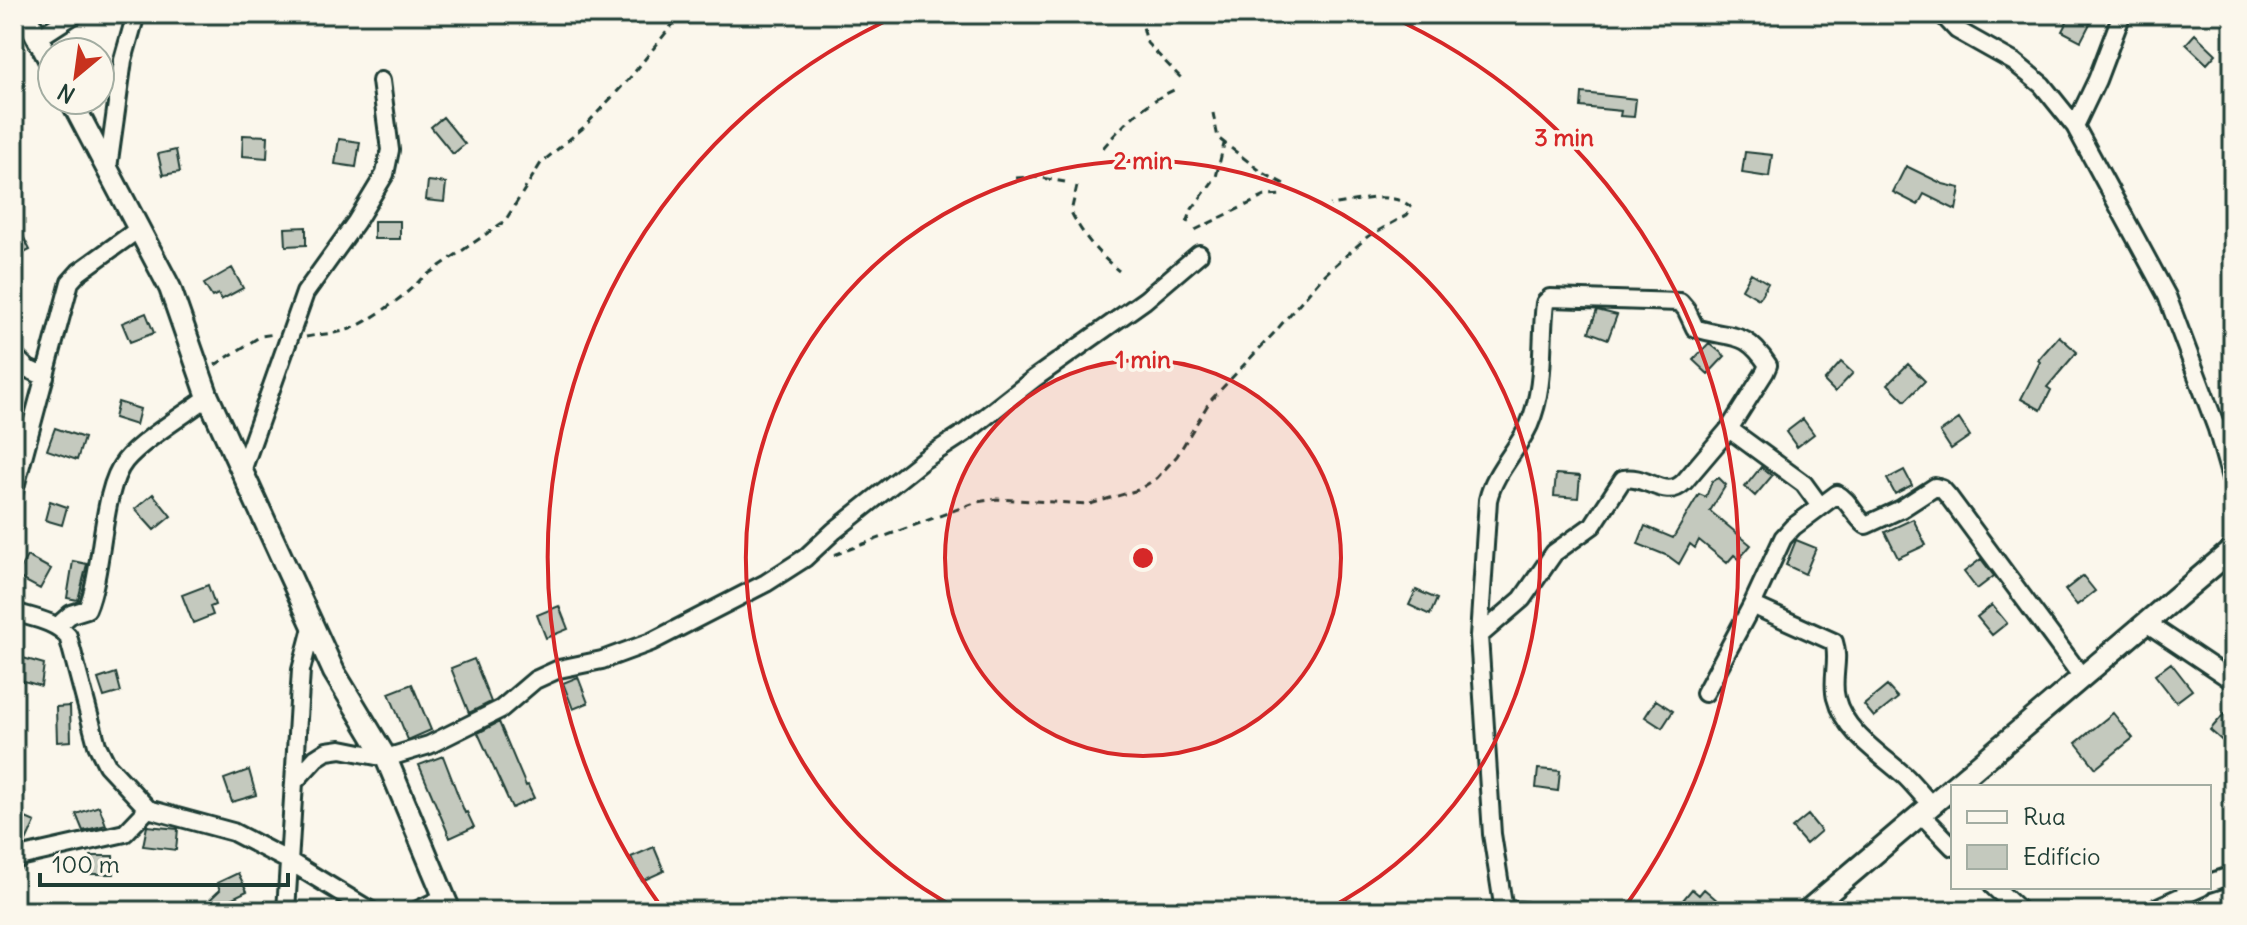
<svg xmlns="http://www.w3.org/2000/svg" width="2247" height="925" font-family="Delius,sans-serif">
<rect width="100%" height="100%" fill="#fbf7ec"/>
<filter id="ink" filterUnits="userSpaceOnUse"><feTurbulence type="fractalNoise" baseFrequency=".0125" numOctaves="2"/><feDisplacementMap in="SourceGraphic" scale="16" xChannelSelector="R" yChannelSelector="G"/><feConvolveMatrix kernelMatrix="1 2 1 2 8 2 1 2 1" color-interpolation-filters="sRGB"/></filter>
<g filter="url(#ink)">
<path fill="#c4c9be" stroke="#1f3d34" stroke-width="2" d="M2071 14H2095L2081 41 2062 31Z
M2195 34 2216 54 2207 64 2186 44Z
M1582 93 1636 99 1634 117 1620 116 1621 111 1581 107Z
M443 117 465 144 453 154 431 127Z
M243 135 268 136 267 158 242 156Z
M339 139 360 142 356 167 335 164Z
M176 150 180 172 163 175 158 154Z
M1745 152 1772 155 1769 177 1742 173Z
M1906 166 1943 184 1960 188 1956 210 1924 194 1918 205 1893 192Z
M428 181 446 183 444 202 426 200Z
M14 218 30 250 14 258Z
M374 221H400V239H374Z
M306 227V245L286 246 285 228Z
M232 268 243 288 221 300 218 294 212 297 204 284Z
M1751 273 1768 283 1759 299 1742 289Z
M1597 310 1617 315 1608 339 1589 332Z
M146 313 154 333 130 342 122 323Z
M2059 336 2077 352 2047 387 2051 390 2041 410 2021 399 2040 362 2038 360Z
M1709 343 1725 356 1708 374 1693 360Z
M1841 362 1853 373 1835 392 1824 381Z
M1908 364 1925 381 1905 401 1888 384Z
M118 402 140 409 136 425 114 418Z
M1803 419 1814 434 1797 447 1786 432Z
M1959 419 1970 436 1951 449 1940 432Z
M55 428 84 438 77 460 47 450Z
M1761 467 1772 476 1755 496 1745 487Z
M1904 470 1912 485 1895 494 1887 479Z
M1556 474 1580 476 1578 498 1554 496Z
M1719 478 1726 485 1710 511 1751 545 1739 559 1734 555 1727 563 1699 540 1695 548 1690 544 1679 564 1668 556 1638 544 1645 526 1673 538 1699 494 1706 497 1712 481Z
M153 494 171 516 154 530 135 509Z
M50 501 67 507 62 525 45 520Z
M1913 519 1926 545 1898 558 1885 532Z
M1796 540 1816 548 1805 574 1786 565Z
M27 556 51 569 40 589 16 576Z
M1981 559 1994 576 1977 589 1964 572Z
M73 561 87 564 78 600 67 598Z
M2083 576 2095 591 2077 605 2065 590Z
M208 585 215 605 210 607 213 615 193 623 182 595Z
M1416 590 1437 599 1430 615 1409 605Z
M1992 605 2007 623 1992 635 1977 617Z
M559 606 568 629 546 638 537 615Z
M23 658 44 664 41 686 17 679Z
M474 659 491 702 469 713 451 668Z
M2171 663 2192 690 2176 702 2155 675Z
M116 673 121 692 104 697 98 679Z
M578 677 588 703 573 709 563 683Z
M412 684 431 730 408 740 389 693Z
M1887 686 1898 698 1874 717 1864 705Z
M1656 700 1673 711 1662 728 1645 717Z
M70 706 71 741 57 742 56 707Z
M2113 713 2133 738 2096 768 2076 743Z
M2224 714 2233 722V738L2227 745 2210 730Z
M499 722 526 786 528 785 534 798 512 808 478 733Z
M443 756 465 813 467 812 474 827 450 838 419 765Z
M1538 769 1560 771 1558 791 1536 788Z
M249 770 256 795 232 802 224 779Z
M99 806 106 825 83 831 76 814Z
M14 813 35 822 25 844 14 840Z
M1808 815 1821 831 1806 844 1792 828Z
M147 826 178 829 176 850 143 846Z
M654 847 664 871 642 881 631 857Z
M91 856H113L114 874H91Z
M238 873 247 891 206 911H198L220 890 217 883Z
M1692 889 1699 895 1704 889 1718 901 1709 911H1674Z"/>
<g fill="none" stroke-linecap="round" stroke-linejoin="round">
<g stroke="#1f3d34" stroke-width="22">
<path id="minor" d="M1942 14 1957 30 2014 62 2042 85 2075 126 2167 296 2217 429 2233 485
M38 38 75 14
M2075 126 2097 80 2122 14
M108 168 123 60 136 14
M14 356 28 369 45 377
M1729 429 1804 484 1820 506
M243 468 305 293 356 222 385 174 390 150 381 81
M14 491 70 282 79 272 140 228
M1752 605 1834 642C1840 659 1831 680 1836 698 1844 732 1882 755 1906 777 1915 786 1923 796 1931 805
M14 612C33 618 55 621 68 636L97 745 107 765 148 809 233 832 289 861 371 911
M2145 622 2233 681
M61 629 62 622 71 614 87 609C104 569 101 490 125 461 141 441 187 413 208 397
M1479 636 1522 599 1554 553 1593 525 1623 479C1646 474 1665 501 1684 482L1729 429 1765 372 1768 365C1744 328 1732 340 1695 328L1686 309 1680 302 1550 298 1545 303C1540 344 1546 386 1529 425 1517 451 1494 472 1488 500L1479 636 1492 834 1504 911
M1705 693 1752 605 1783 538 1793 527 1837 494C1849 500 1854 516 1866 525L1901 509 1935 487 1942 489 1949 497 2082 677
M295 781 316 758 327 751 341 749 386 758 429 745 501 709 535 680 559 669 602 660 651 642 766 583 805 558 834 531 923 460 966 432 1035 378 1145 300 1199 254
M1921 814 1953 847
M14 861 23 856 125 833 148 809
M2209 883 2233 875
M1994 887 2020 911
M1504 910 1524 911
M286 911 301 670 313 624
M416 911 445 897
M2149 911 2202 887"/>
</g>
<g stroke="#1f3d34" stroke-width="26">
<path id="tertiary" d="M25 14 52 65
M71 100 170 288 208 397 334 672 386 758 450 911
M1807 911 2233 549"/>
</g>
<path stroke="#1f3d34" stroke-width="3" stroke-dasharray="8 6" stroke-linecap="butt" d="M1140 14 1147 43 1182 79
M1213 113 1218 138 1263 173 1288 186
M1103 148C1125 122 1148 100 1179 88
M1016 178 1036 177 1065 182
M1077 186 1071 212C1084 237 1097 253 1119 271
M1187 223 1192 209 1216 177 1224 144
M1195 230 1265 196 1285 195
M306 337C320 334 336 334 350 329 369 322 408 294 421 279L505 221 541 163 583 128 629 79 681 14
M215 365 261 336 275 334
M834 555 977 502 997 499 1090 504 1138 490 1157 478 1177 456 1210 401 1274 333 1321 278 1367 237 1407 215 1412 208C1392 189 1355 202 1330 205"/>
<use href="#minor" stroke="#fbf7ec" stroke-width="16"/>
<use href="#tertiary" stroke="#fbf7ec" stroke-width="20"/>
</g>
</g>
<circle cx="1143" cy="558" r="198" fill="#d62828" fill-opacity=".12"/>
<g fill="none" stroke="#d62828" stroke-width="4">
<circle cx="1143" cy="558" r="198"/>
<path d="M960 910A397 397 0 1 1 1326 910"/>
<path d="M662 908A595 595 0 0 1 901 14M1385 14A595 595 0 0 1 1624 908"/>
</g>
<circle cx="1143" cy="558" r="12" fill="#d62828" stroke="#fbf7ec" stroke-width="4"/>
<g font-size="24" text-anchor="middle" font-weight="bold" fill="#d62828" stroke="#fbf7ec" stroke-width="7" stroke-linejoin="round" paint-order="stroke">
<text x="1564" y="146">3 min</text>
<text x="1143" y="169">2 min</text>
<text x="1143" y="368">1 min</text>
</g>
<rect width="2247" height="925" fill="none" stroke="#fbf7ec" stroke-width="48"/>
<rect x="24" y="24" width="2199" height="877" fill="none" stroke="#1f3d34" stroke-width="3" filter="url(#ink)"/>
<rect x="1951" y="785" width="260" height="104" fill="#fbf7ec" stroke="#a3ada2" stroke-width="2"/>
<rect x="1967" y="811" width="40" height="12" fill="#fbf7ec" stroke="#a3ada2" stroke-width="2"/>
<text x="2023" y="825" font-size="24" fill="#1f3d34">Rua</text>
<rect x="1967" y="845" width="40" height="24" fill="#c4c9be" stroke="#a3ada2" stroke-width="2"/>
<text x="2023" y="865" font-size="24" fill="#1f3d34">Edifício</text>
<g transform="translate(76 76) rotate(209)"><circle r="38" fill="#fbf7ec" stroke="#a3ada2" stroke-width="2"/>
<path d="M0-6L14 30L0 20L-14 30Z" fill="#c8321e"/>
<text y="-12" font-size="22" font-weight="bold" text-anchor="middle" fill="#1f3d34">N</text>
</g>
<path d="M40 873v12h248v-12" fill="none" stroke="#1f3d34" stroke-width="4"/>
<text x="52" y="873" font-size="24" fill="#1f3d34" stroke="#fbf7ec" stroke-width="6" paint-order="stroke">100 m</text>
</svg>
